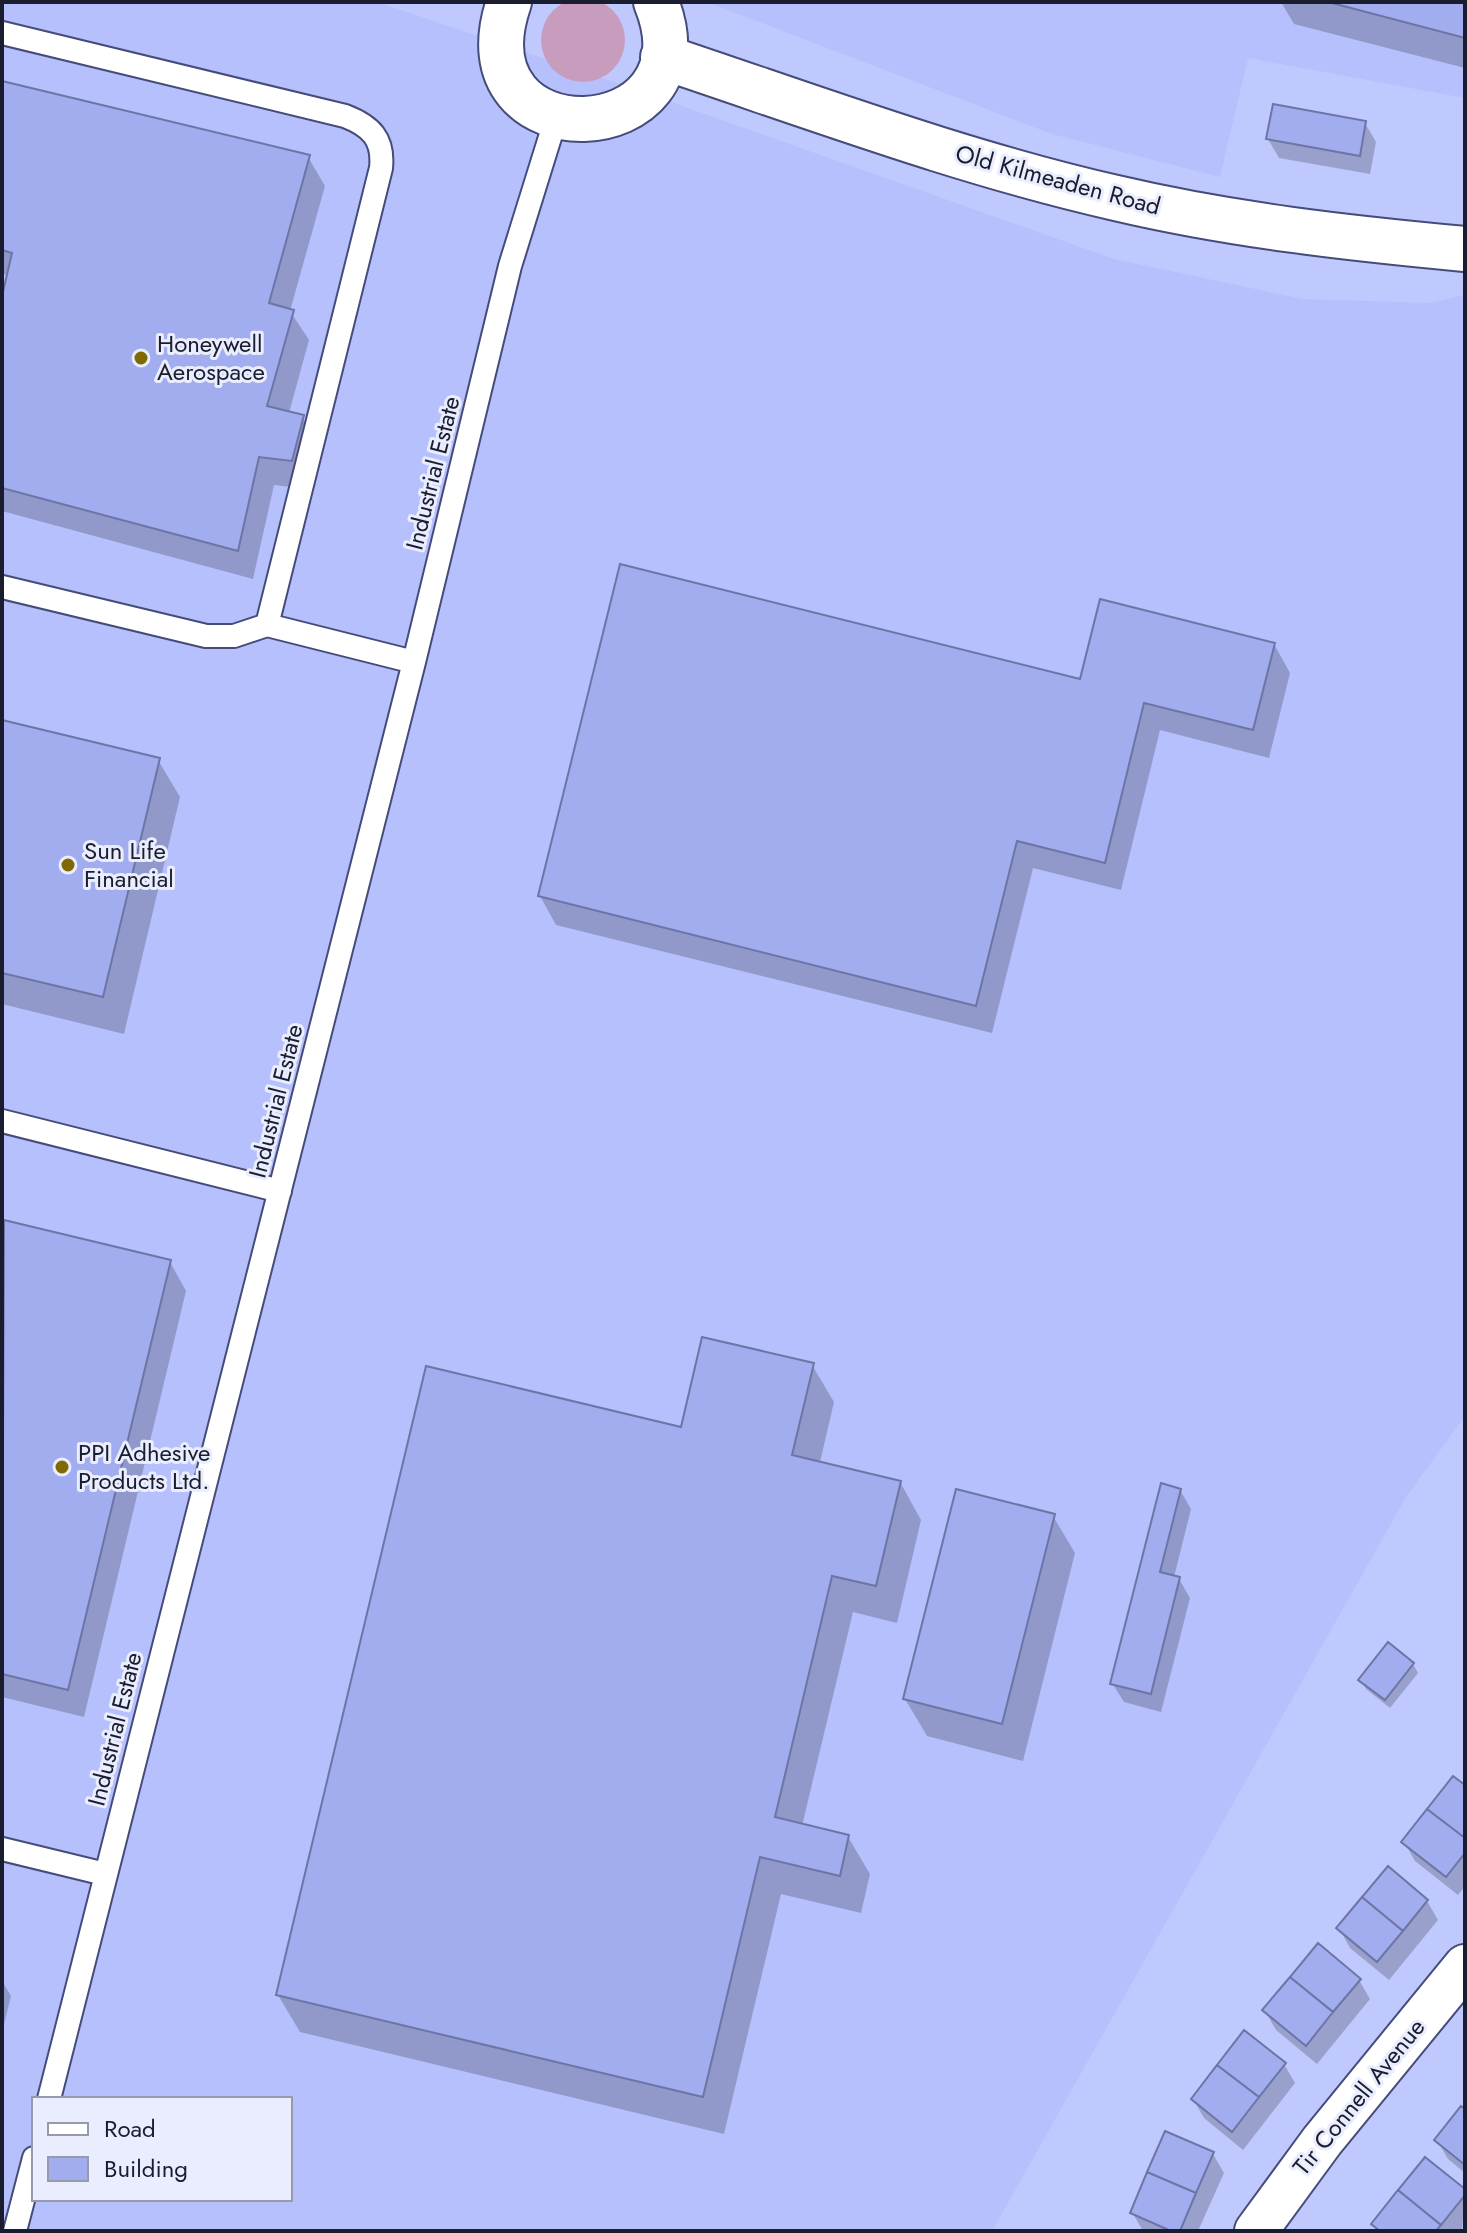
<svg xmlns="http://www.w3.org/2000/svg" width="1467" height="2233" font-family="Jost,sans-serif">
<rect width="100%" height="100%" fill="#bfc9fe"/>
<path fill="#b5c0fc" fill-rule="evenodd" d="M2 2H377L637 90 1114 259 1302 299 1429 303 1465 295V1416L1406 1497 992 2231H2ZM34 2099H290V2199H34Z
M707 2H1465V98L1248 58 1220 177 1052 134Z"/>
<path fill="#c89cbd" d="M541 40a42 42 0 1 1 84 0a42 42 0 1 1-84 0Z"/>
<path fill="#0003" d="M1281 2H1465V68L1294 24Z
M2 83 308 157 325 186 290 311 309 340 289 413 302 417 319 446 308 489 274 485 253 579 2 511V305L9 275 2 274Z
M1365 123 1376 142 1370 174 1279 158 1268 139Z
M1274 644 1290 673 1269 758 1160 730 1121 890 1033 868 992 1033 556 925 540 896 1081 681Z
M2 722 158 760 180 797 124 1034 2 1004Z
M5 1222 170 1262 186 1291 84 1717 2 1697V1236Z
M812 1365 834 1402 820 1462 900 1482 921 1520 897 1623 853 1612 802 1826 848 1837 870 1874 861 1913 781 1894 724 2134 300 2032 278 1995 683 1429Z
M1180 1490 1191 1509 1174 1577 1179 1579 1190 1598 1161 1712 1124 1702 1112 1683Z
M1053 1516 1075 1553 1023 1761 927 1736 905 1699Z
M1413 1664 1418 1673 1390 1708 1366 1689 1361 1680Z
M1465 1787V1886L1458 1895 1415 1861 1404 1842Z
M1427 1901 1438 1920 1389 1980 1350 1948 1339 1928Z
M1359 1980 1370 1999 1317 2064 1276 2030 1265 2011Z
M2 1981 11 1996 2 2032Z
M1284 2064 1295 2083 1243 2150 1204 2118 1193 2099Z
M1465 2104V2173L1448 2159 1437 2140Z
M1213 2154 1224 2173 1198 2231H1143L1132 2212Z
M1465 2191 1462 2231H1377L1373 2224Z"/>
<path fill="#a1adee" stroke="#6c75a5" stroke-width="2" d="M1328 2H1465V38Z
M2 81 310 155 269 303 294 310 267 406 304 415 292 461 259 457 238 551 2 488V296L12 253 2 250Z
M1273 104 1366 121 1360 156 1266 139Z
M620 564 1080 679 1100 599 1275 643 1253 730 1144 703 1105 863 1017 841 976 1006 538 896Z
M2 720 160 758 103 997 2 973Z
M4 1220 171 1260 68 1690 2 1674Z
M702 1337 814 1363 792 1455 901 1481 876 1586 832 1576 775 1817 849 1835 840 1876 760 1857 703 2097 276 1995 426 1366 681 1427Z
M1161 1483 1181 1489 1160 1572 1180 1577 1151 1694 1110 1684Z
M956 1489 1055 1514 1002 1724 903 1699Z
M1388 1642 1414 1663 1385 1700 1358 1680Z
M1453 1776 1465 1785V1838L1427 1809Z
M1427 1809 1465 1838V1853L1446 1877 1401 1842Z
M1388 1866 1428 1900 1403 1931 1362 1897Z
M1362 1897 1403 1931 1377 1962 1336 1928Z
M1318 1943 1361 1979 1333 2012 1290 1977Z
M1290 1977 1333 2012 1306 2046 1262 2010Z
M1244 2030 1286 2063 1259 2097 1217 2065Z
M1217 2065 1259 2097 1232 2132 1191 2099Z
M1461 2106 1465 2109V2165L1434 2140Z
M1165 2131 1214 2152 1196 2193 1147 2172Z
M1425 2157 1465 2189V2195L1441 2225 1398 2190Z
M1147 2172 1196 2193 1180 2231H1171L1130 2213Z
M1398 2190 1441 2225 1436 2231H1380L1371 2224Z"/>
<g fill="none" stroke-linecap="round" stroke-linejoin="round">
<g stroke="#454c79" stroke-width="26">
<path id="service" d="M2 33 345 116C371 126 384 139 381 168L267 625
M2 587 206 636H234L267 625 414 662
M2 1121 280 1191
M2 1849 105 1874
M49 2099 414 662 510 266 556 118
M15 2231 34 2158"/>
</g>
<g stroke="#454c79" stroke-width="46">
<path id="minor" d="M1256 2231 1322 2141 1465 1966"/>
</g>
<g stroke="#454c79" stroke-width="48">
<path id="tertiary" d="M509 2C453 164 717 152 656 2
M663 57C813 107 962 163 1116 198 1231 225 1347 238 1465 249"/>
</g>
<use href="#service" stroke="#fff" stroke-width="22"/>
<use href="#minor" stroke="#fff" stroke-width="42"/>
<use href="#tertiary" stroke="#fff" stroke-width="44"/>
</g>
<g fill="#7e6a01" stroke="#e9edfd" stroke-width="3">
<circle cx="141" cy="358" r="8"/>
<circle cx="68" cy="865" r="8"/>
<circle cx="62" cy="1467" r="8"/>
</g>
<g text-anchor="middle" stroke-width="6" stroke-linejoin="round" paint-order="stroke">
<g font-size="24" fill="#1a1d30" stroke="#e9edfd">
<text transform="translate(1058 180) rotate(15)" y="8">Old Kilmeaden Road</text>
<text transform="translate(433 473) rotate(-76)" y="8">Industrial Estate</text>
<text transform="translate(276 1101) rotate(-76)" y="8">Industrial Estate</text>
<text transform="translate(115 1729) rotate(-76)" y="8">Industrial Estate</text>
<text transform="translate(1359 2097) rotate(-51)" y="8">Tir Connell Avenue</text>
</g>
<g font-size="24" fill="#1a1d30" stroke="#e9edfd" text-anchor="start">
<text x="157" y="352">Honeywell<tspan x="157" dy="28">Aerospace</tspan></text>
<text x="84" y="859">Sun Life<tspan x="84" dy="28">Financial</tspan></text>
<text x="78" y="1461">PPI Adhesive<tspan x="78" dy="28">Products Ltd.</tspan></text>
</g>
</g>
<rect width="1467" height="2233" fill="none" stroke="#1a1d30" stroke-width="8"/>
<rect x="32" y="2097" width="260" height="104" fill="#e9edfd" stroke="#969aab" stroke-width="2"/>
<rect x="48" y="2123" width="40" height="12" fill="#ffffff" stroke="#969aab" stroke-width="2"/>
<text x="104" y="2137" font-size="24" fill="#1a1d30">Road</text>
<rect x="48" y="2157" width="40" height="24" fill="#a1adee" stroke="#969aab" stroke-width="2"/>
<text x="104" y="2177" font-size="24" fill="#1a1d30">Building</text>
</svg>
